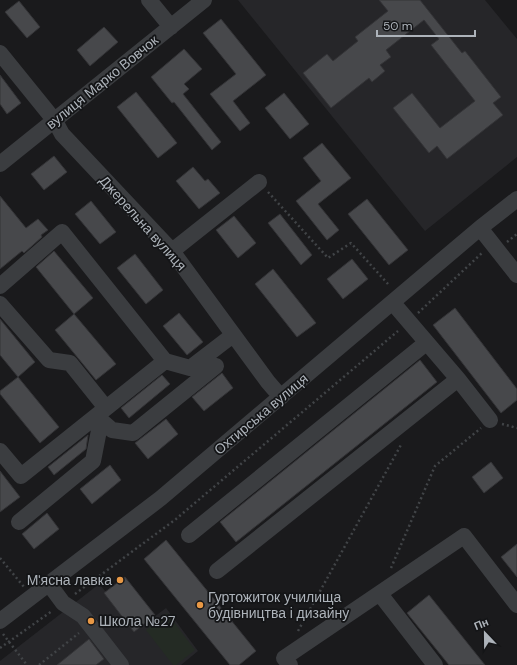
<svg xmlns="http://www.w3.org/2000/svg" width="517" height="665" font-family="'DM Sans',sans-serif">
<rect width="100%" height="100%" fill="#1a1a1c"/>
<path fill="#262629" d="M238 0H485L517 39V157L425 231Z
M99 584 138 629 166 608 198 651 181 665H0V661Z"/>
<path fill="#242b24" d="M167 613 195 650 176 665H173L146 630Z"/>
<path fill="#47484b" stroke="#343437" d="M379 0H420L462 53 465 51 501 97 493 103 503 115 447 159 437 146 429 153 393 108 412 93 440 128 475 101 431 45 439 39 424 20 386 50 391 57 380 65 385 71 372 82 369 78 331 108 303 73 327 54 333 61 358 41 355 37 388 11Z
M19 1 40 27 27 38 5 12Z
M221 19 266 75 233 101 250 123 240 131 210 94 236 74 203 33Z
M104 27 118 42 90 66 77 50Z
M184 49 202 69 184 84 189 89 183 94 221 142 212 150 174 102 172 103 151 77Z
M0 75 21 103 7 114 0 104Z
M136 92 177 143 158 158 117 107Z
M284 93 309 124 290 139 265 108Z
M322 143 351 178 318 204 339 230 327 240 296 201 321 181 303 158Z
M54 156 67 172 44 190 31 174Z
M193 167 205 181 208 179 220 193 199 209 176 181Z
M0 196 26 228 38 219 48 230 41 235 42 237 24 253 22 251 0 269Z
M367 199 408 250 389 265 348 214Z
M91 201 116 232 100 244 75 214Z
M280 214 312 255 301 265 268 223Z
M234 216 256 243 238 258 216 230Z
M54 251 93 298 74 314 36 267Z
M135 254 163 290 146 304 117 268Z
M352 259 368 279 343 299 327 279Z
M273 269 316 323 297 337 255 284Z
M455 308 517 389V400L501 413 433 325Z
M179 313 203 342 187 355 163 326Z
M74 314 116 364 96 380 55 330Z
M0 319 35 362 18 377 0 355Z
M420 360 437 382 236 542 220 522Z
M222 373 233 388 204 411 192 397Z
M162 375 170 384 129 418 121 408Z
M18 377 59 427 40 443 0 394V391Z
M166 419 178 434 148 459 135 443Z
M88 435 86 449 54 475 48 467Z
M491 462 503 478 484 493 472 477Z
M110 465 121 480 92 504 80 489Z
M0 471 20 497 0 512Z
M47 513 59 529 34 549 22 534Z
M166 540 256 651 239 665H230L144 559Z
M517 544V577L501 557Z
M125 577 155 615 134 632 104 593Z
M429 595 485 665H449L407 613Z
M89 639 104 659 96 665H57Z"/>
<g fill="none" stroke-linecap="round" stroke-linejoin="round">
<path stroke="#414447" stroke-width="2.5" stroke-dasharray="2 3" stroke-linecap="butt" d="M268 192 328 258 351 243 388 284
M507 242 517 234
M418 313 483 252
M502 424 517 428
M0 558 24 587
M391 568 435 466 481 428
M75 594 176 519 398 331
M298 631 402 443
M3 634 27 665
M0 648 52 611
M39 665 79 633"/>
<path stroke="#3b3d40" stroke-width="16" d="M149 0 171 27
M0 53 55 121 62 134 172 251 268 382 281 397
M0 164 204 0
M480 228 517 275
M172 251 259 182
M0 286 62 232 165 361 190 368 233 335
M393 303 458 379 490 420
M0 304 49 360 70 363 106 408
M96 416 112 430 133 433 216 366
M0 451 21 476 165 361
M19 522 93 461 101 420
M189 535 426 343
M217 571 458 379
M49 584 63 603 83 616 121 665
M380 594 435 665
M0 621 161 498 480 228 517 199
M290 665 284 658 464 536 517 605"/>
</g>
<g fill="#e89845" stroke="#141517" stroke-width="1.5">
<circle cx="120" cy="580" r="4"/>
<circle cx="200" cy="605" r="4"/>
<circle cx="91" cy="621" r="4"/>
</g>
<g text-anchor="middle" stroke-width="3.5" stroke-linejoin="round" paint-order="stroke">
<g font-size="14" fill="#adb3ba" stroke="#141517">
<text transform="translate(102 82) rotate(-39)" y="5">вулиця Марко Вовчок</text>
<text transform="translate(143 223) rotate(48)" y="5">Джерельна вулиця</text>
<text transform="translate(261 414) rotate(-40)" y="5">Охтирська вулиця</text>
</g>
<g font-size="14" fill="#adb3ba" stroke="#141517" text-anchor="start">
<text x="112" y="585" text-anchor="end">М'ясна лавка</text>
<text x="208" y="602">Гуртожиток училища<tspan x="208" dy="16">будівництва і дизайну</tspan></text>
<text x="99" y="626">Школа №27</text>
</g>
</g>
<g transform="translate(485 633) rotate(338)" stroke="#141517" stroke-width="3" paint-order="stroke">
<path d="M0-3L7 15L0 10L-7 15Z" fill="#adb3ba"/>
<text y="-6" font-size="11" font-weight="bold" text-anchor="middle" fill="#adb3ba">Пн</text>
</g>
<path d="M377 30v6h98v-6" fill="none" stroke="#adb3ba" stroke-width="2"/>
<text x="383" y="30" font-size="12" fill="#adb3ba" stroke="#141517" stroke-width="3" paint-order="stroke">50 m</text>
</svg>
